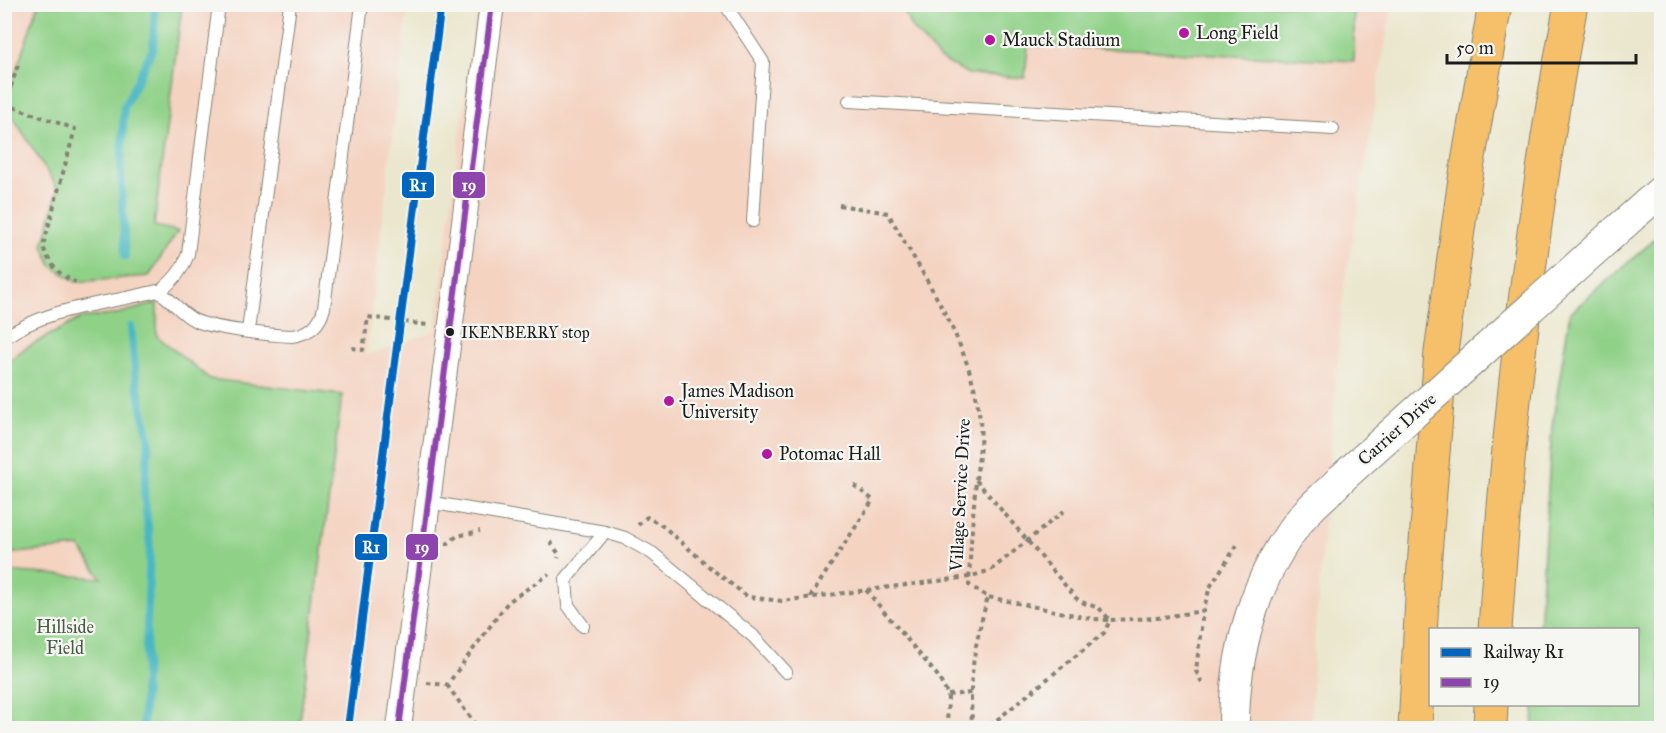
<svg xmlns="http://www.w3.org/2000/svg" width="1666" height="733" font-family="'IM FELL Great Primer',serif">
<rect width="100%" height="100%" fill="#f6f6f2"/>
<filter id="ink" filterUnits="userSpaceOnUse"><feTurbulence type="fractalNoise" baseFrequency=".0167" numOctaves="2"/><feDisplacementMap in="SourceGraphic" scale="12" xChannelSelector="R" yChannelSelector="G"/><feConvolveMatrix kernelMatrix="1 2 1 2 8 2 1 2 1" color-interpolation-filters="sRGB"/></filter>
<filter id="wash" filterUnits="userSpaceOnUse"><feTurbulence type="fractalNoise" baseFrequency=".008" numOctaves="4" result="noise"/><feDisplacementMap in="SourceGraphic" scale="24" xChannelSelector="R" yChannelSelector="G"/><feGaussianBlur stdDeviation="1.35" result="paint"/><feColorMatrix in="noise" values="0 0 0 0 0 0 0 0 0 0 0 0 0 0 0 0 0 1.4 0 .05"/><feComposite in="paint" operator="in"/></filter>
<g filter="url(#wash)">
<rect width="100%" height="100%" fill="#ebe7ce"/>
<path fill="#f4d3c1" d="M4 5H408L366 356 435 331 477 5H1392L1343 293 1313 659 1311 728H5Z"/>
<path fill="#90d188" stroke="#567652" stroke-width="1.5" d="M38 5H182L154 226 178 231 149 276 76 282 52 266 43 246 58 189 5 104Z
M901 5H1354V61L1028 45 1025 78 968 74 940 59 911 27Z
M1661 234V728H1533L1534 705 1638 704V630L1539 629 1552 427 1570 313Z
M157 303V336L210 379 342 395 299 728H5V571L101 578 80 547 5 554V364L24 349 81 318 113 315Z"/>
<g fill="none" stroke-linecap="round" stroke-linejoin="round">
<path stroke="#49b7c3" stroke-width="8" d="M125 256 121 169 124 107 153 48 155 4
M131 327 136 379 149 440 144 493 150 546 143 728"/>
</g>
</g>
<g filter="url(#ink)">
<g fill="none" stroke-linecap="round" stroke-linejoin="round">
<g stroke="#848275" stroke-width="14">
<path id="service" d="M725 4 763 62 753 221
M849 101 1333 129
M159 292C173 281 182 271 188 254L219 4
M248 331 290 4
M4 338C50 306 104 305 157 291 171 298 180 313 194 320 213 329 270 335 292 336 309 334 320 325 324 308L362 4
M428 502 605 532 625 538 652 553 753 636 786 672
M583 626 568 605 566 579 605 532"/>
</g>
<g stroke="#848275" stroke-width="26">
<path id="minor" d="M399 728 492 4"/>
</g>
<g stroke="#848275" stroke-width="32">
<path id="tertiary" d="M1616 231 1662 190
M1234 728C1234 652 1255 573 1305 514 1316 502 1330 491 1341 479"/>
</g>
<g stroke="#848275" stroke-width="35">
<path id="motorway" d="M1495 630C1508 420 1532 210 1571 4
M1415 728 1423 580 1441 352 1464 186 1495 4
M1490 728 1491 704"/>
</g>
<path stroke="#848275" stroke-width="4" stroke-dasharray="4.5 4.5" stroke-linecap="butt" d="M5 104 75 129 43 246C49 264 58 275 76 282
M5 104 18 65
M839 205 888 213C924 278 973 346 980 421 982 441 978 461 976 480 973 515 970 550 969 585L988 597C979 628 971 663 971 695 971 706 972 717 972 728
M352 348 363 350 368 317 427 325
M976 480 1076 598 1084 603 1099 608 1110 620 1093 619 988 597
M638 525 647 517 664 527 713 570 748 597 782 601 969 577 991 570 1064 511
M550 542 559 554 558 558
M446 545 457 536 480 531
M866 590 937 675 948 695 947 728
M810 597 873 500 851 483
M427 683 447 685 508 602 549 574
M1202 683 1196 671 1203 611 1210 587 1237 545
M447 685 478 728
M948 695 971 693
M981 728 993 723 1104 633 1110 620 1157 618 1203 611"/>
<use href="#service" stroke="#fff" stroke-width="12"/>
<use href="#minor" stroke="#fff" stroke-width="24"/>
<use href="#tertiary" stroke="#fff" stroke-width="30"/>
<use href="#motorway" stroke="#f6c06b" stroke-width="33"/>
<g stroke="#848275" stroke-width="32" stroke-linecap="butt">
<path id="tertiary-bridge" d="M1341 479 1616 231"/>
</g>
<use href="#tertiary-bridge" stroke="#fff" stroke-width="30"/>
<g stroke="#f6f6f2" stroke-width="10">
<path id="bus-1" d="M399 728 492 4"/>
</g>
<use href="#bus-1" stroke="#8e44ad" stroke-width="6"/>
<g stroke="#f6f6f2" stroke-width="12">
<path id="rail-1" d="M348 728 441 4"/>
</g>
<use href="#rail-1" stroke="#0065bd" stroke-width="8"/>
</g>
</g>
<g fill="#b5179e" stroke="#f6f6f2" stroke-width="2">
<circle cx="1184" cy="33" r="6"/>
<circle cx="990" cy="40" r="6"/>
<circle cx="669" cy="401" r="6"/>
<circle cx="767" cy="454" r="6"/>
</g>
<circle fill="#1c1c1c" stroke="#f6f6f2" stroke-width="2" cx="450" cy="332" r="5"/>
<g text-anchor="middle" stroke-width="4.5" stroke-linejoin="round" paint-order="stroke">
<g font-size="16" fill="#1c1c1c" stroke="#f6f6f2" text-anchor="start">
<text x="461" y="338">IKENBERRY stop</text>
</g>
<g font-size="18" fill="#1c1c1c" stroke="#f6f6f2" text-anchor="start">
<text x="1196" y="39">Long Field</text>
<text x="1002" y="46">Mauck Stadium</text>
<text x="681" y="397">James Madison<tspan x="681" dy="21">University</tspan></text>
<text x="779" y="460">Potomac Hall</text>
</g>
<g font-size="18" fill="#1c1c1c" stroke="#f6f6f2">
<text transform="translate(1397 429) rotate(-42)" y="6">Carrier Drive</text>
<text transform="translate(960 495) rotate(-87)" y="6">Village Service Drive</text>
</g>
<g font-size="18" fill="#455b42" stroke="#f6f6f2">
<text x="65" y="633">Hillside<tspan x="65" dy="21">Field</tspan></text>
</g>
</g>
<g stroke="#f6f6f2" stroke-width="2">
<rect x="401" y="171" width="34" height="28" rx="6" fill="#0065bd"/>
<rect x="452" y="171" width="34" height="28" rx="6" fill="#8e44ad"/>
<rect x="354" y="533" width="34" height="28" rx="6" fill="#0065bd"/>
<rect x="405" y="533" width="34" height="28" rx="6" fill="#8e44ad"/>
</g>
<g font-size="16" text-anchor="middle" font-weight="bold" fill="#fff">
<text x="418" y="191">R1</text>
<text x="469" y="191">19</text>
<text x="371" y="553">R1</text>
<text x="422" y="553">19</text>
</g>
<rect width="1666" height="733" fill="none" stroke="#f6f6f2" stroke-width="24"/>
<rect x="1429" y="628" width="210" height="78" fill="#f6f6f2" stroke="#9f9f9c" stroke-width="1.5"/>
<rect x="1441" y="648" width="30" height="9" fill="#0065bd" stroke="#9f9f9c" stroke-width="1.5"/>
<text x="1483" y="658" font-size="18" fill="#1c1c1c">Railway R1</text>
<rect x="1441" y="678" width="30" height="9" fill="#8e44ad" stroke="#9f9f9c" stroke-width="1.5"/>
<text x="1483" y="688" font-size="18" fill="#1c1c1c">19</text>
<path d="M1447 54v9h189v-9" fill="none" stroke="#1c1c1c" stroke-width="3"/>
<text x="1456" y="54" font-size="18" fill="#1c1c1c" stroke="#f6f6f2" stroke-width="4.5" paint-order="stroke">50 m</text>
</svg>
